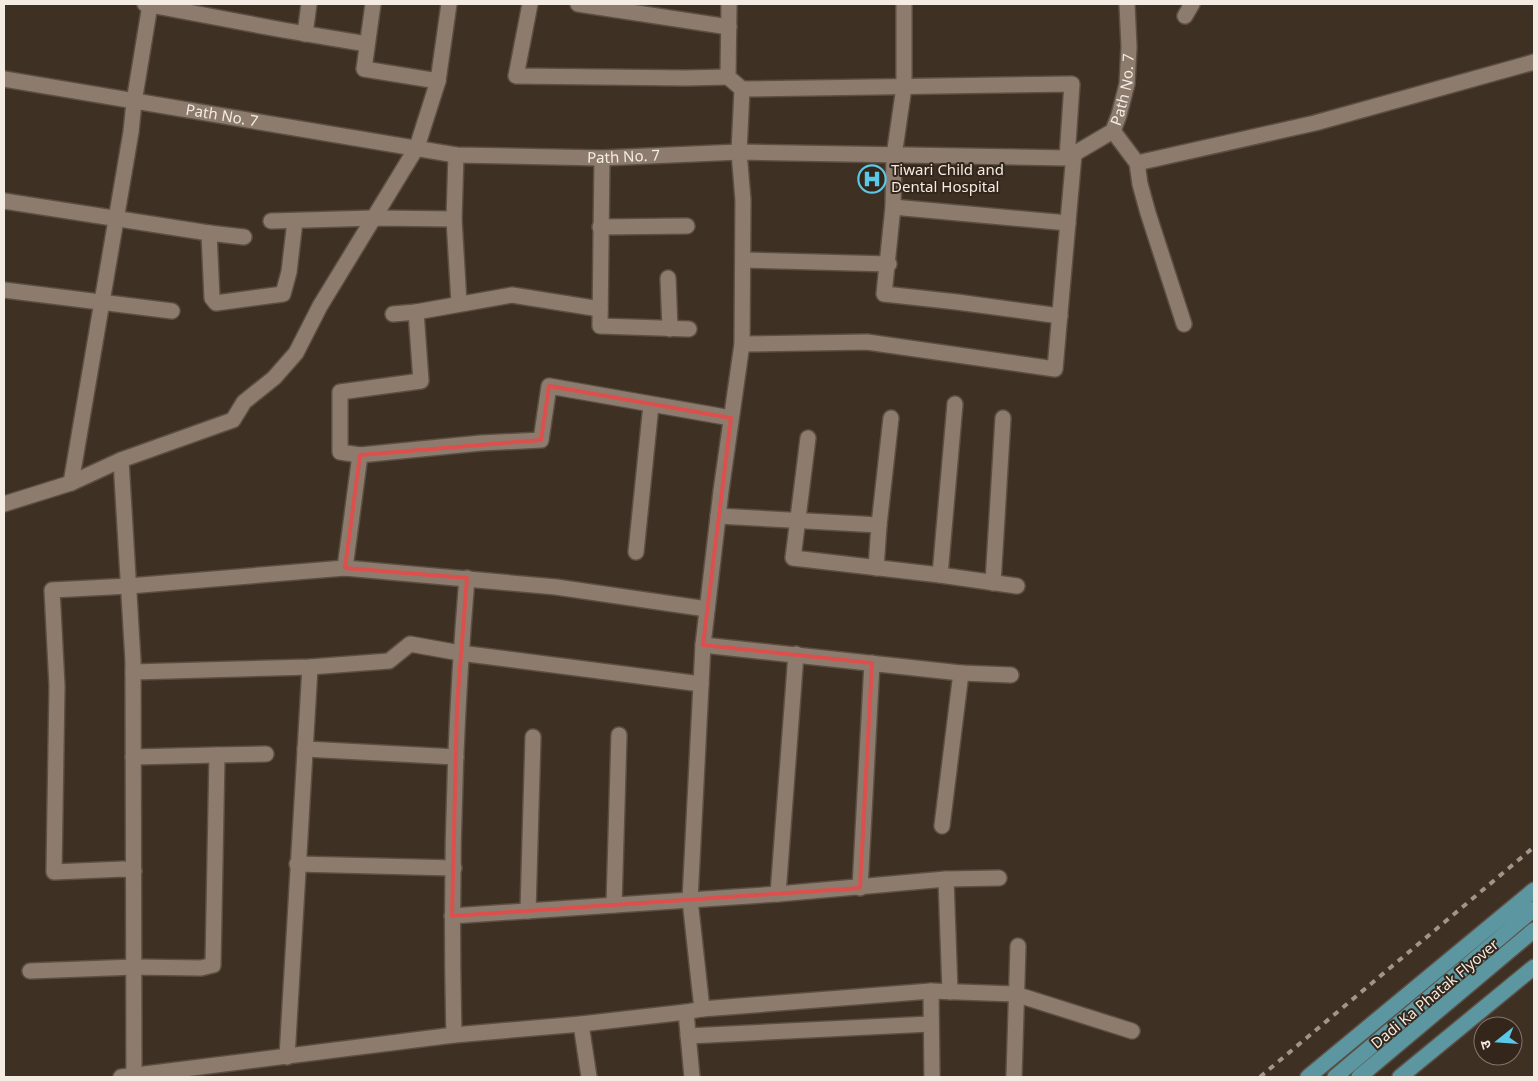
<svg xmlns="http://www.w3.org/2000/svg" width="1538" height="1081" font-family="'Noto Sans','Noto Sans Devanagari',sans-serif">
<rect width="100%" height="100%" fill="#3e3023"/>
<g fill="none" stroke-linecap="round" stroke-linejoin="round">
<g stroke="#5b4f44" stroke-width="18">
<g id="minor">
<path d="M145 4 283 30 367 44"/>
<path d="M373 4 364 69 438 81"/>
<path d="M530 4 516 76 686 78 728 77"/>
<path d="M578 4 729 27"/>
<path d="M904 4V87L894 156 893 207 884 294 957 302 1060 316"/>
<path d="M1185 16 1192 4"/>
<path d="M305 34 309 4"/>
<path id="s1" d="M4 79 456 155 602 158 739 152 1067 158 1113 131 1119 115 1127 84 1129 47 1127 4"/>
<path d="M742 89 1072 84 1067 158"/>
<path d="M1113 131 1137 163 1140 184 1148 213 1184 324"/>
<path d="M456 155 454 219 459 303"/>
<path d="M602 158 600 326 689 329"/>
<path d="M1137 163 1315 123 1534 62"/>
<path d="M4 201 209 233 212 298 216 303 283 294 289 272 295 221"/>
<path d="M893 207 1068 223"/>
<path d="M271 221 375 218 454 219"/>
<path d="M600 227 687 226"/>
<path d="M209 233 244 237"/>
<path d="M743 260 889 264"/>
<path d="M668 278 670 329"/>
<path d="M4 290 172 311"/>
<path d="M416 312 512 295 600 309"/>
<path d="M393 314 416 312 421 381 340 392V452L360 455 481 443 541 440 549 386 731 418"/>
<path d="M742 344 867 342 1055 369 1074 154"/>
<path d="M808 438 793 558 940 575 1017 586"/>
<path d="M121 460 133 661 134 1077"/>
<path d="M71 483 131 132 134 102 150 5"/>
<path d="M4 504 71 483 121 460 233 420 244 402 274 378 296 353 320 306 417 147 438 81 449 4"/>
<path d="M718 516 879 525"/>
<path d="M636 552 651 405"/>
<path d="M345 568 360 455"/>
<path d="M876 568 879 525 891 418"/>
<path d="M940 575 955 404"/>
<path d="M993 583 1003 418"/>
<path d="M703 645 961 673 942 826"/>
<path d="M133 672 310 667 389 661 410 644 460 653 701 684"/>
<path d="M961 673 1011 675"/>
<path d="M305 749 456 757"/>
<path d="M217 755 266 754"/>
<path d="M297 864 454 868"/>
<path d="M134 871 124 869 54 872 57 686 52 590 129 586 345 568 556 587 707 609"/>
<path d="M946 879 950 992"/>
<path d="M860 888 872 663"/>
<path d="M778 894 796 654"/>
<path d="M614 905 619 735"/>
<path d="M528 911 533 737"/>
<path d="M452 916 778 894 946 879 999 878"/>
<path d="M30 971 135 967 201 968 213 965 217 755 133 757"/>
<path d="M931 991 932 1077"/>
<path d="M702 1009 690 900 703 645 721 491 742 344 743 200 739 152 742 89 728 77 729 4"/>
<path d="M686 1012 692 1077"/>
<path d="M581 1024 589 1077"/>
<path d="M454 1035C450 883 454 730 467 578"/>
<path d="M688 1036 930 1024"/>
<path d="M287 1057 310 667"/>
<path d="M121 1077 454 1035 581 1024 686 1012 702 1009 931 991 1015 994 1132 1031"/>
<path d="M1014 1077 1018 946"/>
</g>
</g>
<g stroke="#5b4f44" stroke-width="18">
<path id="major" d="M1308 1077 1534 890
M1335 1077 1534 909
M1359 1077 1534 930
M1400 1077 1534 967"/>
</g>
<use href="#minor" stroke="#8d7c6e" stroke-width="15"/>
<use href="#major" stroke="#5b96a1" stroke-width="15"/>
<path stroke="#a1958b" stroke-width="4" stroke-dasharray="6 6" stroke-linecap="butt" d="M1260 1077 1534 847"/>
</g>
<path fill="none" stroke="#dc4f4d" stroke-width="4" stroke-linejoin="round" d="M549 386 731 418 703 645 872 663 860 888 452 916 457 706 467 578 345 568 360 455 541 440Z"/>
<defs>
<g id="hospital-ring" transform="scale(1.4375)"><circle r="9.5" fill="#34261a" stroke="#5ac8e6" stroke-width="1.5"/><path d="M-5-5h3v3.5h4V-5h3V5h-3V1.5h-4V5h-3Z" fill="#5ac8e6"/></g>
</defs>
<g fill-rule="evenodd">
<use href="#hospital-ring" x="872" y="179"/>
</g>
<g text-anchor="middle" stroke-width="4" stroke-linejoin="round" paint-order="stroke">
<g font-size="15" fill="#f4ebe3" stroke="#34261a">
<text dy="5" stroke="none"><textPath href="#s1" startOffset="1166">Path No. 7</textPath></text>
<text dy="5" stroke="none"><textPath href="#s1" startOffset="221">Path No. 7</textPath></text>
<text dy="5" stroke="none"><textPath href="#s1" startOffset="626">Path No. 7</textPath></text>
<text transform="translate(1435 994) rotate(-40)" y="5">Dadi Ka Phatak Flyover</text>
</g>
<g font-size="15" fill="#f4ebe3" stroke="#34261a" text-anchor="start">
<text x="891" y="175">Tiwari Child and<tspan x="891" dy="17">Dental Hospital</tspan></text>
</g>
</g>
<rect width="1538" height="1081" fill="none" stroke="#f4ebe3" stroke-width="10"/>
<g transform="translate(1498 1041) rotate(253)"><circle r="24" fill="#34261a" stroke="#81756a"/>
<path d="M0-4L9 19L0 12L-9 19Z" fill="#5ac8e6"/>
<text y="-8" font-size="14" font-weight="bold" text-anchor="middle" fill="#f4ebe3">उ</text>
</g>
</svg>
